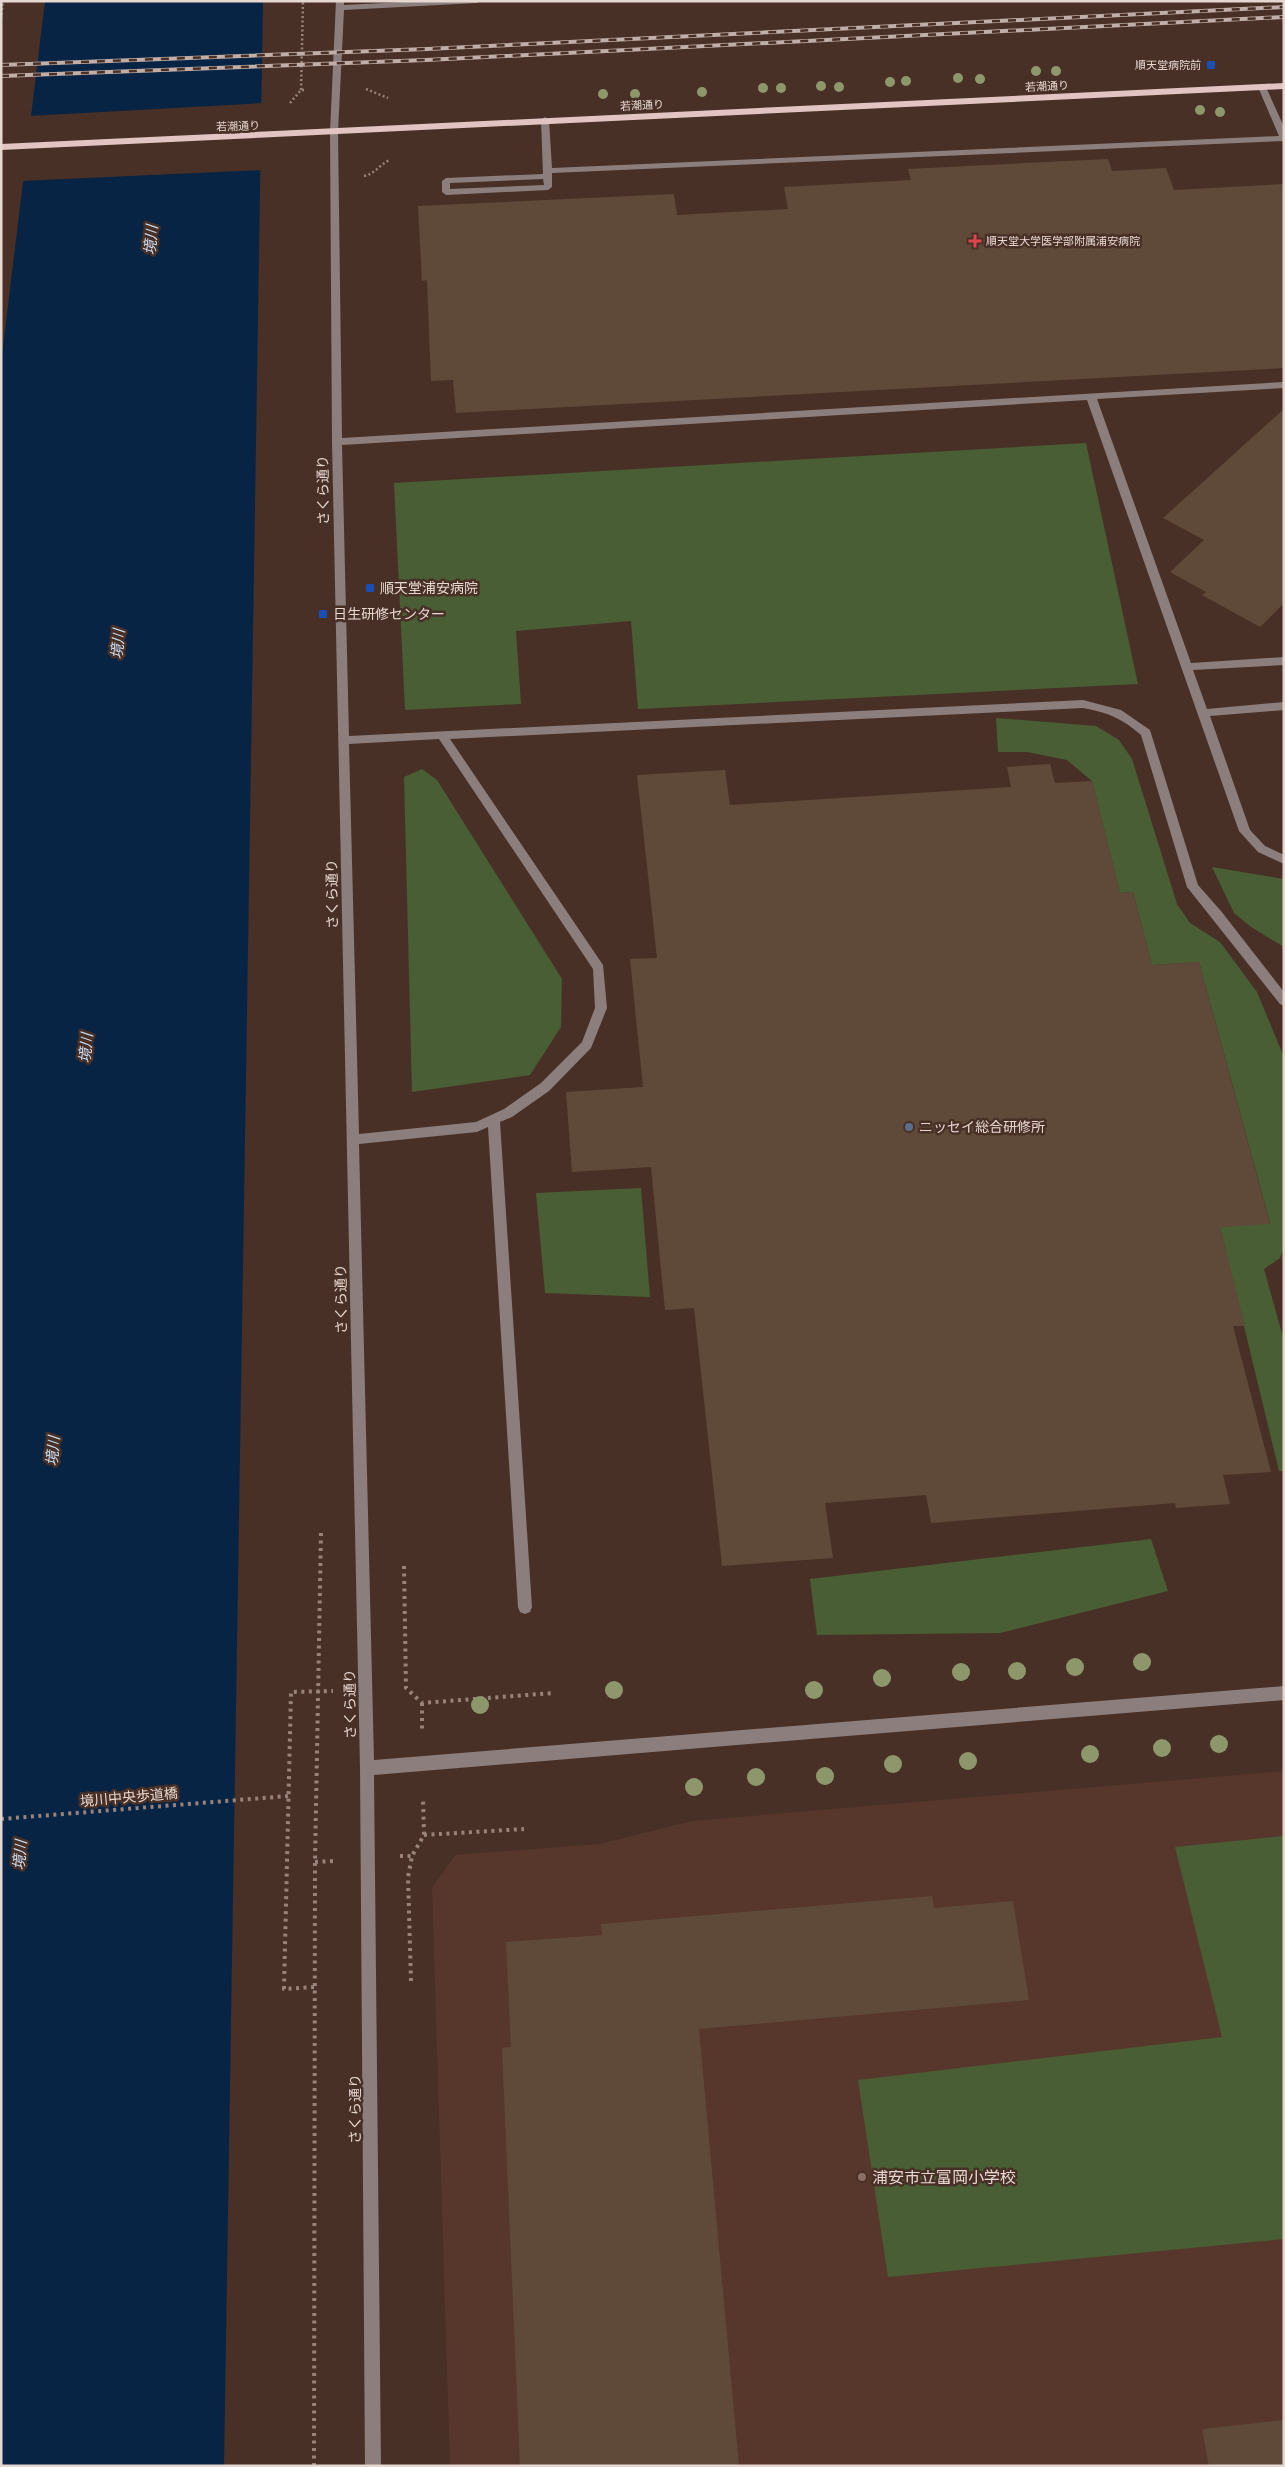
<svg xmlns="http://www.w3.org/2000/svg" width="1285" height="2467" font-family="Rubik,'Noto Sans JP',sans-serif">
<rect width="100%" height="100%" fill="#483026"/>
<path fill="#57372b" d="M1284 1771V2466H450L432 1888 455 1855 600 1844 692 1821Z"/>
<path fill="#495e34" d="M1086 443 1138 684 638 709 631 621 516 631 521 704 405 710 394 483Z
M996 718 1096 726 1119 740 1132 759 1177 904 1190 923 1220 942 1257 992 1283 1055 1284 1247 1280 1258 1264 1269 1284 1341V1471H1279L1220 1227 1270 1223 1199 962 1152 965 1133 892 1120 893 1092 781 1067 760 1027 752H998Z
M422 769 437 780 562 979 561 1027 530 1075 412 1092 404 777Z
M1212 867 1284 879V947L1251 927 1234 913Z
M641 1188 650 1297 545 1293 536 1193Z
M1151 1539 1168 1591 1000 1633 817 1635 810 1579Z
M1284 1836V2239L888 2277 858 2080 1222 2037 1175 1847Z"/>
<path fill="#072444" d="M45 1H263L224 2466H1V363Z"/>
<path fill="#483026" d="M264 103 263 170 21 181 29 116Z"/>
<path fill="#5f4a39" d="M1108 159 1112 171 1166 168 1174 190 1284 184V368L456 413 453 380 431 381 427 280 422 281 418 206 674 194 677 215 788 209 784 187 911 180 908 169Z
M1284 409V603L1260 627 1202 595 1206 592 1170 572 1204 540 1163 518Z
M1050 764 1055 783 1092 781 1120 893 1133 892 1152 965 1199 962 1270 1224 1220 1227 1245 1326H1233L1271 1472 1223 1475 1230 1504 1176 1508 1175 1503 931 1523 926 1495 825 1503 833 1558 722 1566 694 1308 665 1310 651 1167 572 1172 566 1092 643 1087 630 959 657 958 637 775 725 770 730 805 1011 787 1007 767Z
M932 1896 934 1908 1013 1901 1029 2000 699 2029 739 2466H520L502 2048 511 2047 506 1942 602 1935 601 1924Z
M1284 2420V2466H1209L1202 2429Z"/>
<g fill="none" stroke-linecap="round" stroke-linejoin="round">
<path stroke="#97837b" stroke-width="2.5" stroke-dasharray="2 2.5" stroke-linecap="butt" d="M1 19 3 1
M366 89 388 98
M301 90 303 1
M290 103 301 90H305
M364 176C375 174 380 164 390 160"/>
<path stroke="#97837b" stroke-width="4" stroke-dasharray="3 4.5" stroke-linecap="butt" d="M404 1566 406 1688 422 1703 553 1693
M422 1703V1729
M1 1819 288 1796
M424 1835 524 1829
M400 1856H412
M315 1862 334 1861
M411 1981 408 1877 412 1856 424 1835 423 1798
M314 1987 284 1989 291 1692 333 1691
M314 2466 315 1862 321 1532"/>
<path fill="#8c7e7d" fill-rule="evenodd" d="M336 1H344V5L424 1H481L477 3 344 10 338 132 342 438 1284 382V388L1097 399 1191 663 1284 657V665L1193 670 1207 709 1284 702V710L1210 716 1250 830 1265 846 1284 855V864L1258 852 1239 831 1087 400 342 445 349 736 1083 700 1121 710 1150 730 1198 885 1221 911 1284 992V1006L1280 1004 1187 887 1141 735C1123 719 1107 712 1083 708L450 739 603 965 607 1008 591 1048 549 1091 512 1117 500 1122 532 1607 530 1612 525 1614 520 1612 518 1607 488 1127 477 1132 359 1144 374 1760 1284 1686V1700L374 1775 381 2466H365L360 1768 332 442 330 132ZM439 739 593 969 595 1008 582 1042 541 1083 504 1109 476 1122 359 1134 349 744Z
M1262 84 1266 87 1284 127V141L552 173V187L548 190 446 195 442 192V181L446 178 543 174 541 120 545 117 549 120 552 168 1279 136 1258 87ZM543 179 544 185 450 189V183Z"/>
<path fill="#e2c4c3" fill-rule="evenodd" d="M1284 83V89L1 150V144Z"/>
<g stroke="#c0aea7" stroke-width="4">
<path id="rail" d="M1 65 427 49 1284 7
M1 76 426 60 1284 17"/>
</g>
<use href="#rail" stroke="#483026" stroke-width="2.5" stroke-dasharray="8" stroke-linecap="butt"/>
</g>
<g fill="#8e976c">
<circle cx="1036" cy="71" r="5"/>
<circle cx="1056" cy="71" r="5"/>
<circle cx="958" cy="78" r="5"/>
<circle cx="980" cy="79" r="5"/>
<circle cx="906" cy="81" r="5"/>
<circle cx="890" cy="82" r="5"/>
<circle cx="821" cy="86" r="5"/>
<circle cx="839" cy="87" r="5"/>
<circle cx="763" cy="88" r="5"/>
<circle cx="781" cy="88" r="5"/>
<circle cx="702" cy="92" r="5"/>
<circle cx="603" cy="94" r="5"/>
<circle cx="635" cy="94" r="5"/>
<circle cx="1200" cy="110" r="5"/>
<circle cx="1220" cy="112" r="5"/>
<circle cx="1142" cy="1662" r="9"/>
<circle cx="1075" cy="1667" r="9"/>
<circle cx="1017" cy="1671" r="9"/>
<circle cx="961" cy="1672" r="9"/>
<circle cx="882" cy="1678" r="9"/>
<circle cx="614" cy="1690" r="9"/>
<circle cx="814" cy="1690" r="9"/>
<circle cx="480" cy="1705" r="9"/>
<circle cx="1219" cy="1744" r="9"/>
<circle cx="1162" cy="1748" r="9"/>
<circle cx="1090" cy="1754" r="9"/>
<circle cx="968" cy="1761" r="9"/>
<circle cx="893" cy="1764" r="9"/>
<circle cx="825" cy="1776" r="9"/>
<circle cx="756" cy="1777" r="9"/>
<circle cx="694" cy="1787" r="9"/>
</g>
<g fill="#1a4fb4" stroke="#483026" stroke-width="2">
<rect x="1206" y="60" width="10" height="10" rx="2.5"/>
<rect x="365" y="583" width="10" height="10" rx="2.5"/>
<rect x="318" y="609" width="10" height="10" rx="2.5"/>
</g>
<path fill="#e0444e" stroke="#483026" stroke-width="2" d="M972.5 233.5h5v5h5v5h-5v5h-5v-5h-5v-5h5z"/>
<circle fill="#5c6f8a" stroke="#483026" stroke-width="2" cx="909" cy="1127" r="5"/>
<circle fill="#8d6e63" stroke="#483026" stroke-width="2" cx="862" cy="2177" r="5"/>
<g text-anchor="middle" stroke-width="5" stroke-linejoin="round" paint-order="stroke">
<g font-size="11" fill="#e7d7d1" stroke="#483026" text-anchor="end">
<text x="1201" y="69">順天堂病院前</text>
<text x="986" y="245" text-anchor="start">順天堂大学医学部附属浦安病院</text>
</g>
<g font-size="11" fill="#e7d7d1" stroke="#483026">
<text transform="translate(1047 86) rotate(-3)" y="4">若潮通り</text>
<text transform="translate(642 105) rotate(-3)" y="4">若潮通り</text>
<text transform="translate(238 126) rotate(-2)" y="4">若潮通り</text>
</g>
<g font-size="14" fill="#e7d7d1" stroke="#483026">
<text transform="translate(323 490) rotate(-91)" y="5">さくら通り</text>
<text transform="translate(332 894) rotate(-91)" y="5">さくら通り</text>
<text transform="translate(341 1299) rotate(-91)" y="5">さくら通り</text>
<text transform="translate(350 1704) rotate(-91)" y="5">さくら通り</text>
<text transform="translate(129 1797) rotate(-5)" y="5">境川中央歩道橋</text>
<text transform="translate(355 2109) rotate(-90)" y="5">さくら通り</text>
</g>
<g font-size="14" fill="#e7d7d1" stroke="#483026" text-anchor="start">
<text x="380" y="593">順天堂浦安病院</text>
<text x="333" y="619">日生研修センター</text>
<text x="919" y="1132">ニッセイ総合研修所</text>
</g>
<g font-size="15" font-style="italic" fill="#cadef6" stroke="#483026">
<text transform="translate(151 240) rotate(-85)" y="5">境川</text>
<text transform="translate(118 644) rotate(-85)" y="5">境川</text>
<text transform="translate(86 1048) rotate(-85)" y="5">境川</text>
<text transform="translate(53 1451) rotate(-85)" y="5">境川</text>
<text transform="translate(20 1855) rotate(-85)" y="5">境川</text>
</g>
<g font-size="16" fill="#e7d7d1" stroke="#483026" text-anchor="start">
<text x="872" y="2183">浦安市立富岡小学校</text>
</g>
</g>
<rect width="1285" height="2467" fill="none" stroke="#e7d7d1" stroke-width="5"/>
</svg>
